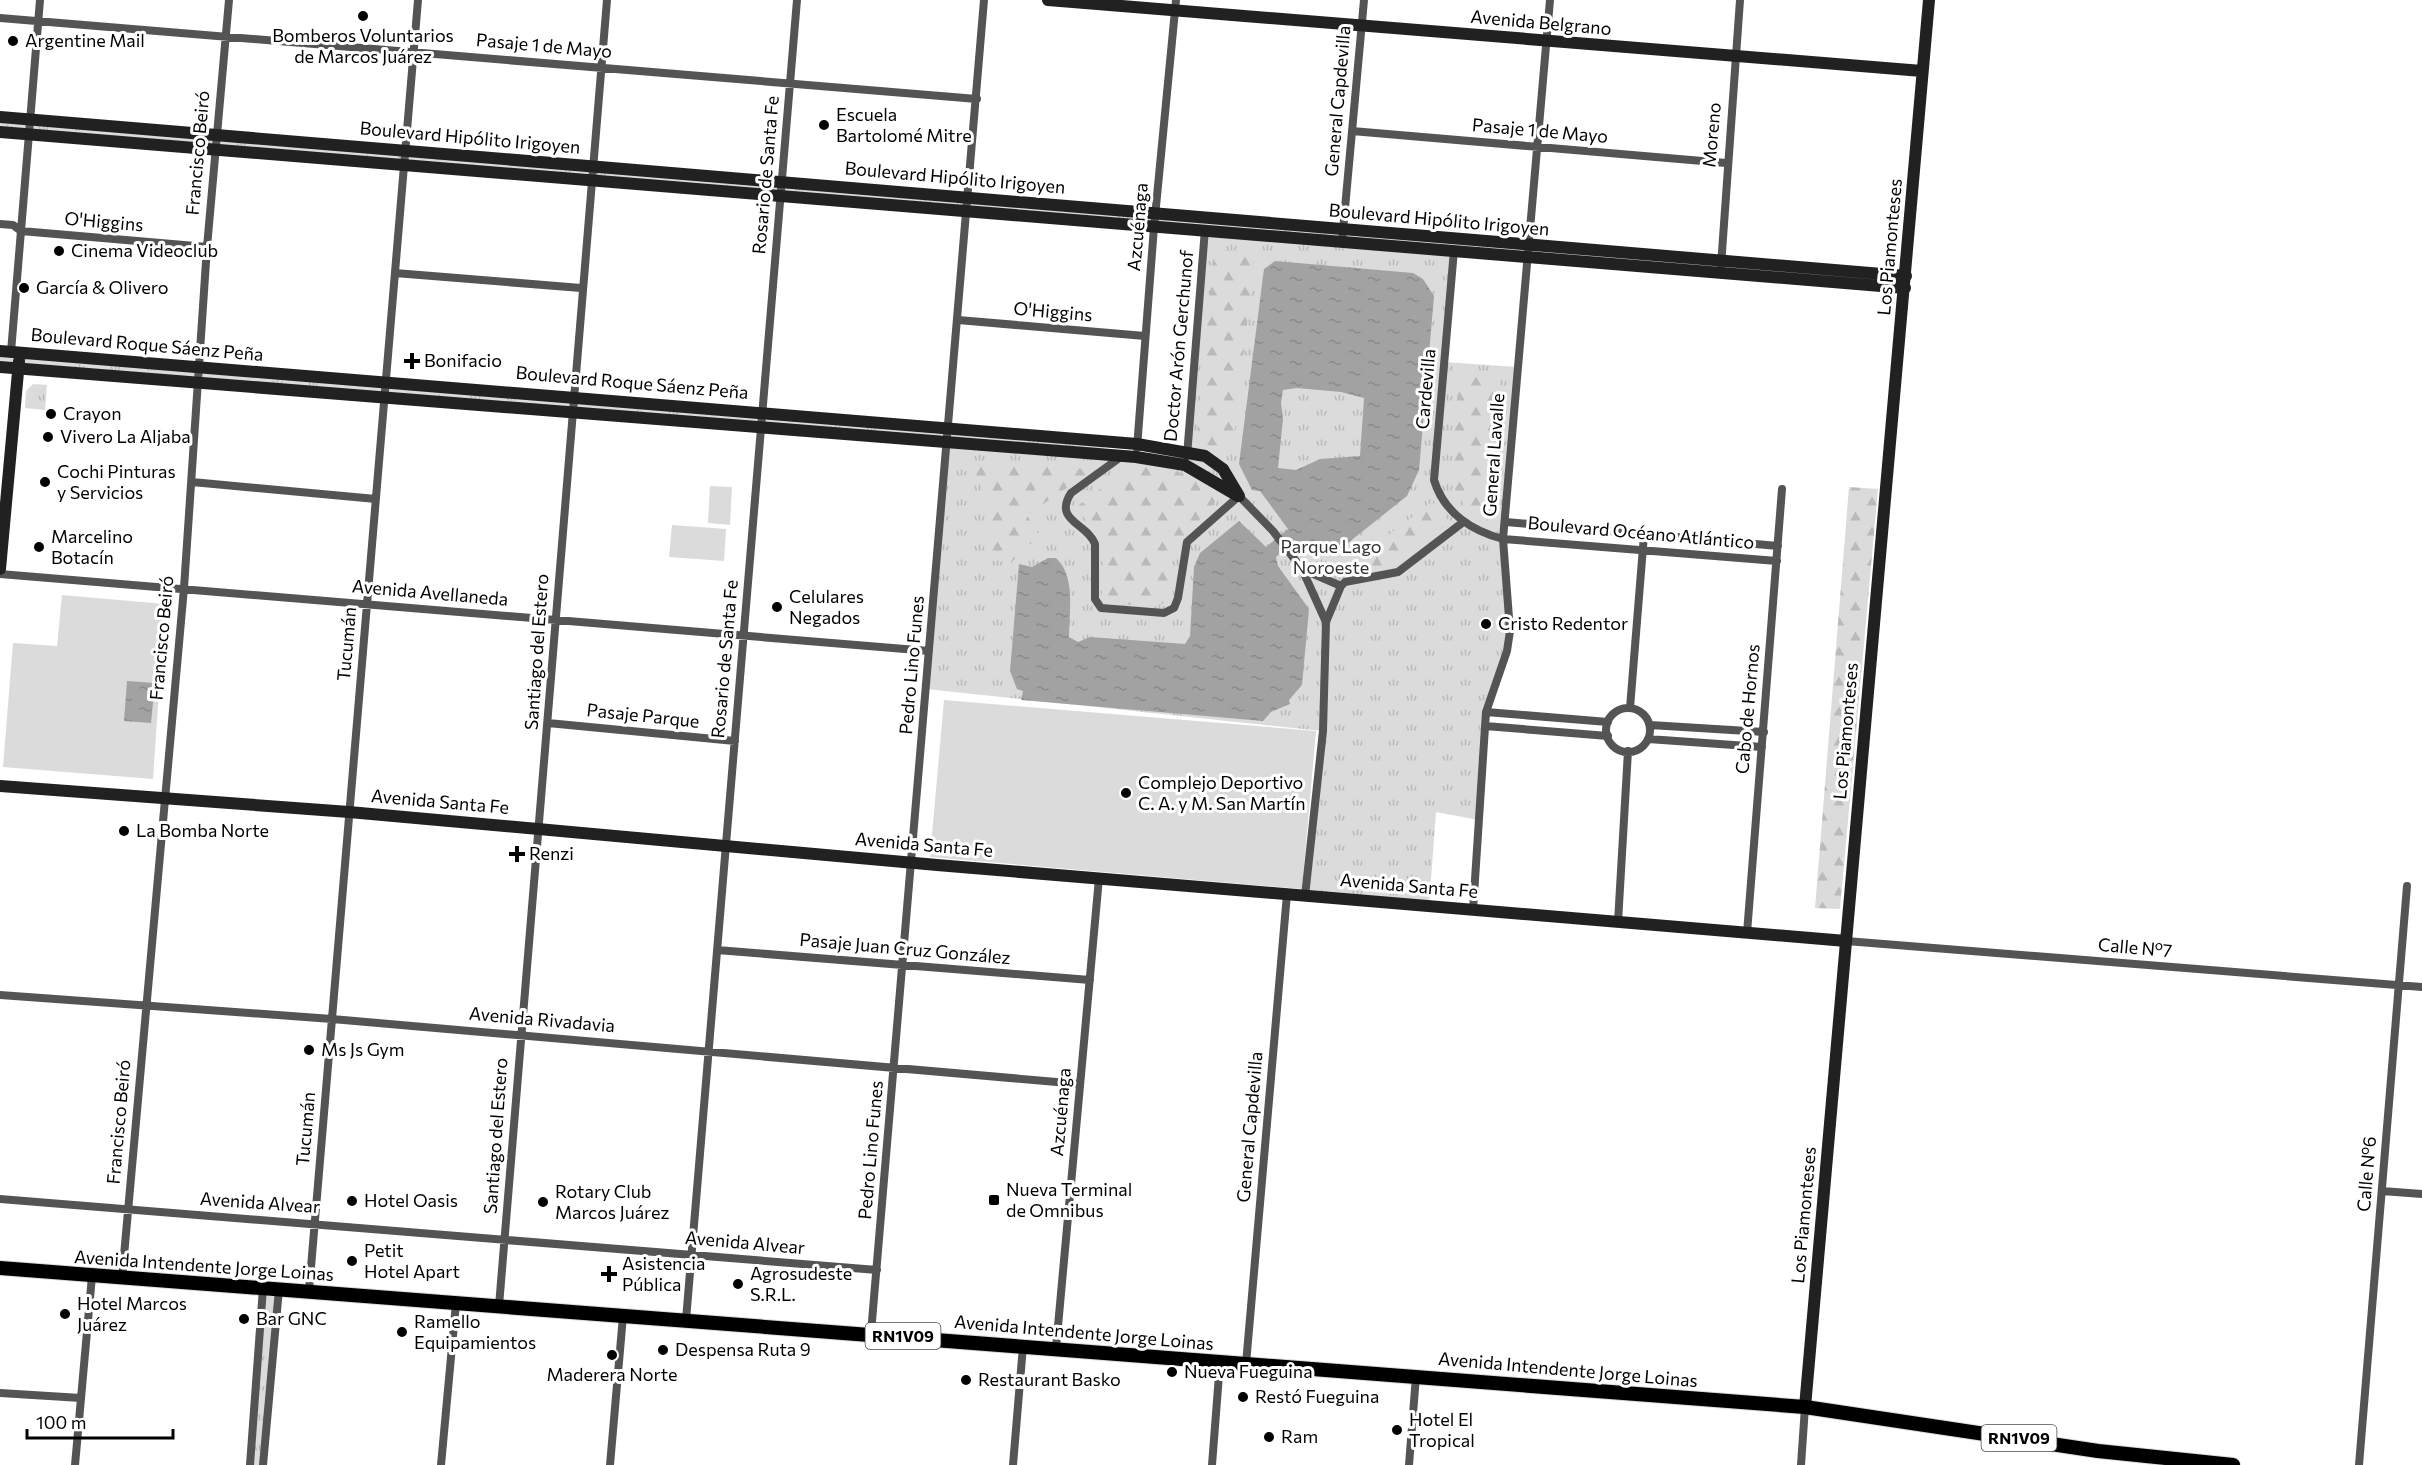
<svg xmlns="http://www.w3.org/2000/svg" width="2422" height="1465" font-family="Commissioner,sans-serif">
<defs>
<pattern id="grass-tufts" width="24" height="20" patternUnits="userSpaceOnUse" patternTransform="scale(1.5)"><rect width="24" height="20" fill="#dbdbdb"/><path d="M3 7l-1-3M5 7V3M7 7l1-3M15 17l-1-3M17 17v-4M19 17l1-3" fill="none" stroke="#bababa"/></pattern>
<pattern id="forest-firs" width="22" height="20" patternUnits="userSpaceOnUse" patternTransform="scale(1.5)"><rect width="22" height="20" fill="#dbdbdb"/><path d="M5 1l3.5 6h-7zM16 11l3.5 6h-7z" fill="#bababa"/></pattern>
<pattern id="water-ripples" width="26" height="14" patternUnits="userSpaceOnUse" patternTransform="scale(1.5)"><rect width="26" height="14" fill="#a2a2a2"/><path d="M2 4q2-2 4 0t4 0M15 11q2-2 4 0t4 0" fill="none" stroke="#8a8a8a"/></pattern>
</defs>
<rect width="100%" height="100%" fill="#fff"/>
<path fill="url(#grass-tufts)" d="M0 117 1906 276 1905 288 1454 250 1445 362 1517 367 1506 522 1510 631 1490 700 1479 820 1436 812 1429 906 1305 896 1322 731 926 689 947 443 1185 465 1205 231 0 132Z
M0 355 1104 445 1103 451 0 361Z
M33 384 47 385 45 410 25 408 26 391Z
M263 1288 279 1289 263 1465H250Z"/>
<path fill="url(#forest-firs)" d="M1214 249 1255 253 1233 447 1196 444Z
M1459 373 1501 376 1491 514 1485 522 1473 518 1451 483Z
M1004 460 1093 470 1027 515 1043 542 1028 544 1011 563 989 559 990 508 973 467Z
M1150 464 1170 469 1226 490 1175 545 1163 604 1114 605 1102 598 1103 538 1075 508 1132 465Z
M1849 487 1878 489 1840 909 1815 908Z
M1432 502 1450 522 1398 565 1359 569 1355 566 1357 559Z"/>
<path fill="#dbdbdb" d="M710 486 732 487 730 525 708 523Z
M672 525 726 529 724 561 669 557Z
M62 595 165 604 153 779 3 767 13 643 57 646Z
M944 700 1316 731 1302 889 930 857Z"/>
<path fill="url(#water-ripples)" fill-rule="evenodd" d="M1275 261 1413 273 1423 279 1434 296 1419 470 1407 496 1334 554C1317 560 1308 550 1295 540L1276 557 1278 566 1309 609 1302 685 1289 700 1290 704 1271 712 1263 721 1021 700 1023 691 1017 689 1010 671 1019 564 1032 567 1048 558H1056C1076 576 1069 612 1069 637L1078 642 1090 637 1185 644 1190 636 1194 567 1200 553 1239 521 1266 547 1288 529 1260 491 1252 490 1239 464 1264 269ZM1297 388 1341 392 1364 398 1360 456 1320 459 1296 470 1278 468 1283 419 1281 403 1283 390Z
M127 681 155 683 151 723 124 721Z"/>
<g fill="none" stroke-linecap="round" stroke-linejoin="round">
<g stroke="#dbdbdb" stroke-width="16">
<path id="primary" d="M0 1268 1805 1407 2098 1451 2233 1465"/>
</g>
<path stroke="#545454" stroke-width="8" d="M0 18 977 99
M1352 131 1726 163
M0 224 13 225 21 231 207 247
M1342 241 1364 0
M1454 250 1434 480C1444 513 1472 531 1503 539L1777 561
M1721 266 1740 0
M395 273 581 288
M958 320 1145 336
M11 352 40 0
M1137 448 1154 227 1176 0
M1122 456 1071 493C1053 521 1087 523 1095 544V599L1101 608 1164 613 1174 608 1178 598 1187 542 1239 496 1273 531 1302 569 1326 622
M1187 456 1205 229
M192 482 376 499
M1506 522 1778 546
M1302 569 1341 586
M0 574 929 651
M1630 708 1644 535
M1606 730a22 22 0 1 1 44 0a22 22 0 1 1-44 0Z
M1486 712 1608 722
M548 723 735 741
M1650 725 1764 732
M1485 726 1608 736
M1648 739 1762 747
M1305 896 1323 731 1326 622 1341 586 1345 582 1398 572 1462 523
M1473 910 1486 712 1507 651 1510 631 1503 539 1550 0
M1618 922 1628 751
M1747 933 1782 489
M1846 941 2422 987
M717 950 1090 980
M0 995 332 1019 1080 1084
M2382 1191 2422 1194
M0 1199 877 1270
M122 1278 184 588 207 247 229 0
M309 1291 418 0
M499 1306 607 0
M686 1320 797 0
M871 1333 984 0
M1056 1348 1099 878
M1246 1364 1287 894
M0 1393 81 1398
M75 1465 92 1276
M250 1465 263 1288
M263 1465 279 1289
M441 1465 456 1303
M610 1465 623 1316
M1013 1465 1023 1346
M1212 1465 1220 1362
M1409 1465 1416 1376
M1801 1465 1805 1407
M2359 1465 2407 886"/>
<path stroke="#212121" stroke-width="12" d="M1048 0 1922 71
M0 117 1906 276
M0 132 1905 288
M0 351 1137 444 1205 456 1223 469 1239 496
M0 367 1136 457 1185 465 1238 496
M0 569 19 361
M0 786 349 812 937 865 1846 941
M1805 1407 1929 0"/>
<use href="#primary" stroke="#000" stroke-width="14"/>
</g>
<g fill="#000" stroke="#fff" stroke-width="2">
<circle cx="363" cy="16" r="6"/>
<circle cx="13" cy="41" r="6"/>
<circle cx="824" cy="125" r="6"/>
<circle cx="59" cy="251" r="6"/>
<circle cx="24" cy="288" r="6"/>
<path d="M409 352h6v6h6v6h-6v6h-6v-6h-6v-6h6z"/>
<circle cx="51" cy="414" r="6"/>
<circle cx="48" cy="437" r="6"/>
<circle cx="45" cy="482" r="6"/>
<circle cx="39" cy="547" r="6"/>
<circle cx="777" cy="607" r="6"/>
<circle cx="1486" cy="624" r="6"/>
<circle cx="1126" cy="793" r="6"/>
<circle cx="124" cy="831" r="6"/>
<path d="M514 845h6v6h6v6h-6v6h-6v-6h-6v-6h6z"/>
<circle cx="309" cy="1050" r="6"/>
<rect x="988" y="1194" width="12" height="12" rx="3"/>
<circle cx="352" cy="1201" r="6"/>
<circle cx="543" cy="1202" r="6"/>
<circle cx="352" cy="1261" r="6"/>
<path d="M606 1265h6v6h6v6h-6v6h-6v-6h-6v-6h6z"/>
<circle cx="738" cy="1284" r="6"/>
<circle cx="65" cy="1314" r="6"/>
<circle cx="244" cy="1319" r="6"/>
<circle cx="402" cy="1332" r="6"/>
<circle cx="663" cy="1350" r="6"/>
<circle cx="612" cy="1355" r="6"/>
<circle cx="1172" cy="1372" r="6"/>
<circle cx="966" cy="1380" r="6"/>
<circle cx="1243" cy="1397" r="6"/>
<circle cx="1397" cy="1430" r="6"/>
<circle cx="1269" cy="1437" r="6"/>
</g>
<g text-anchor="middle" stroke-width="6" stroke-linejoin="round" paint-order="stroke">
<g fill="#fff" stroke="#4c4c4c" stroke-width="1.5">
<rect x="865.5" y="1323" width="75" height="26" rx="4.5"/>
<rect x="1981.5" y="1425" width="75" height="26" rx="4.5"/>
</g>
<g font-size="16" font-weight="bold" fill="#000">
<text x="903" y="1342">RN1V09</text>
<text x="2019" y="1444">RN1V09</text>
</g>
<g font-size="18" fill="#000" stroke="#fff">
<text transform="translate(1541 23) rotate(5)" y="6">Avenida Belgrano</text>
<text transform="translate(544 46) rotate(5)" y="6">Pasaje 1 de Mayo</text>
<text transform="translate(1338 101) rotate(-85)" y="6">General Capdevilla</text>
<text transform="translate(1540 131) rotate(5)" y="6">Pasaje 1 de Mayo</text>
<text transform="translate(1712 135) rotate(-85)" y="6">Moreno</text>
<text transform="translate(470 138) rotate(5)" y="6">Boulevard Hipólito Irigoyen</text>
<text transform="translate(198 153) rotate(-85)" y="6">Francisco Beiró</text>
<text transform="translate(766 175) rotate(-85)" y="6">Rosario de Santa Fe</text>
<text transform="translate(955 178) rotate(5)" y="6">Boulevard Hipólito Irigoyen</text>
<text transform="translate(1439 220) rotate(5)" y="6">Boulevard Hipólito Irigoyen</text>
<text transform="translate(104 222) rotate(5)" y="6">O'Higgins</text>
<text transform="translate(1138 227) rotate(-85)" y="6">Azcuénaga</text>
<text transform="translate(1890 247) rotate(-85)" y="6">Los Piamonteses</text>
<text transform="translate(1053 312) rotate(5)" y="6">O'Higgins</text>
<text transform="translate(147 345) rotate(5)" y="6">Boulevard Roque Sáenz Peña</text>
<text transform="translate(1179 346) rotate(-85)" y="6">Doctor Arón Gerchunof</text>
<text transform="translate(632 383) rotate(5)" y="6">Boulevard Roque Sáenz Peña</text>
<text transform="translate(1426 389) rotate(-85)" y="6">Cardevilla</text>
<text transform="translate(1494 455) rotate(-86)" y="6">General Lavalle</text>
<text transform="translate(1641 533) rotate(5)" y="6">Boulevard Océano Atlántico</text>
<text transform="translate(430 593) rotate(5)" y="6">Avenida Avellaneda</text>
<text transform="translate(162 638) rotate(-85)" y="6">Francisco Beiró</text>
<text transform="translate(347 644) rotate(-85)" y="6">Tucumán</text>
<text transform="translate(537 652) rotate(-86)" y="6">Santiago del Estero</text>
<text transform="translate(725 659) rotate(-85)" y="6">Rosario de Santa Fe</text>
<text transform="translate(912 665) rotate(-85)" y="6">Pedro Lino Funes</text>
<text transform="translate(1748 709) rotate(-85)" y="6">Cabo de Hornos</text>
<text transform="translate(643 716) rotate(6)" y="6">Pasaje Parque</text>
<text transform="translate(1846 731) rotate(-85)" y="6">Los Piamonteses</text>
<text transform="translate(440 802) rotate(5)" y="6">Avenida Santa Fe</text>
<text transform="translate(924 845) rotate(5)" y="6">Avenida Santa Fe</text>
<text transform="translate(1409 886) rotate(5)" y="6">Avenida Santa Fe</text>
<text transform="translate(2135 948) rotate(5)" y="6">Calle Nº7</text>
<text transform="translate(905 949) rotate(5)" y="6">Pasaje Juan Cruz González</text>
<text transform="translate(542 1020) rotate(5)" y="6">Avenida Rivadavia</text>
<text transform="translate(1061 1112) rotate(-85)" y="6">Azcuénaga</text>
<text transform="translate(119 1122) rotate(-85)" y="6">Francisco Beiró</text>
<text transform="translate(1250 1127) rotate(-85)" y="6">General Capdevilla</text>
<text transform="translate(306 1129) rotate(-85)" y="6">Tucumán</text>
<text transform="translate(496 1136) rotate(-86)" y="6">Santiago del Estero</text>
<text transform="translate(871 1150) rotate(-85)" y="6">Pedro Lino Funes</text>
<text transform="translate(2367 1174) rotate(-85)" y="6">Calle Nº6</text>
<text transform="translate(260 1203) rotate(4)" y="6">Avenida Alvear</text>
<text transform="translate(1804 1215) rotate(-85)" y="6">Los Piamonteses</text>
<text transform="translate(745 1243) rotate(5)" y="6">Avenida Alvear</text>
<text transform="translate(204 1266) rotate(4)" y="6">Avenida Intendente Jorge Loinas</text>
<text transform="translate(1084 1333) rotate(5)" y="6">Avenida Intendente Jorge Loinas</text>
<text transform="translate(1568 1370) rotate(5)" y="6">Avenida Intendente Jorge Loinas</text>
</g>
<g font-size="18" fill="#000" stroke="#fff" text-anchor="start">
<text x="363" y="42" text-anchor="middle">Bomberos Voluntarios<tspan x="363" dy="21">de Marcos Juárez</tspan></text>
<text x="25" y="47">Argentine Mail</text>
<text x="836" y="121">Escuela<tspan x="836" dy="21">Bartolomé Mitre</tspan></text>
<text x="71" y="257">Cinema Videoclub</text>
<text x="36" y="294">García &amp; Olivero</text>
<text x="424" y="367">Bonifacio</text>
<text x="63" y="420">Crayon</text>
<text x="60" y="443">Vivero La Aljaba</text>
<text x="57" y="478">Cochi Pinturas<tspan x="57" dy="21">y Servicios</tspan></text>
<text x="51" y="543">Marcelino<tspan x="51" dy="21">Botacín</tspan></text>
<text x="789" y="603">Celulares<tspan x="789" dy="21">Negados</tspan></text>
<text x="1498" y="630">Cristo Redentor</text>
<text x="1138" y="789">Complejo Deportivo<tspan x="1138" dy="21">C. A. y M. San Martín</tspan></text>
<text x="136" y="837">La Bomba Norte</text>
<text x="529" y="860">Renzi</text>
<text x="321" y="1056">Ms Js Gym</text>
<text x="1006" y="1196">Nueva Terminal<tspan x="1006" dy="21">de Omnibus</tspan></text>
<text x="555" y="1198">Rotary Club<tspan x="555" dy="21">Marcos Juárez</tspan></text>
<text x="364" y="1207">Hotel Oasis</text>
<text x="364" y="1257">Petit<tspan x="364" dy="21">Hotel Apart</tspan></text>
<text x="622" y="1270">Asistencia<tspan x="622" dy="21">Pública</tspan></text>
<text x="750" y="1280">Agrosudeste<tspan x="750" dy="21">S.R.L.</tspan></text>
<text x="77" y="1310">Hotel Marcos<tspan x="77" dy="21">Juárez</tspan></text>
<text x="256" y="1325">Bar GNC</text>
<text x="414" y="1328">Ramello<tspan x="414" dy="21">Equipamientos</tspan></text>
<text x="675" y="1356">Despensa Ruta 9</text>
<text x="1184" y="1378">Nueva Fueguina</text>
<text x="612" y="1381" text-anchor="middle">Maderera Norte</text>
<text x="978" y="1386">Restaurant Basko</text>
<text x="1255" y="1403">Restó Fueguina</text>
<text x="1409" y="1426">Hotel El<tspan x="1409" dy="21">Tropical</tspan></text>
<text x="1281" y="1443">Ram</text>
</g>
<g font-size="18" fill="#323232" stroke="#fff">
<text x="1331" y="553">Parque Lago<tspan x="1331" dy="21">Noroeste</tspan></text>
</g>
</g>
<path d="M27 1429v9h146v-9" fill="none" stroke="#000000" stroke-width="3"/>
<text x="36" y="1429" font-size="18" fill="#000000" stroke="#ffffff" stroke-width="4.5" paint-order="stroke">100 m</text>
</svg>
